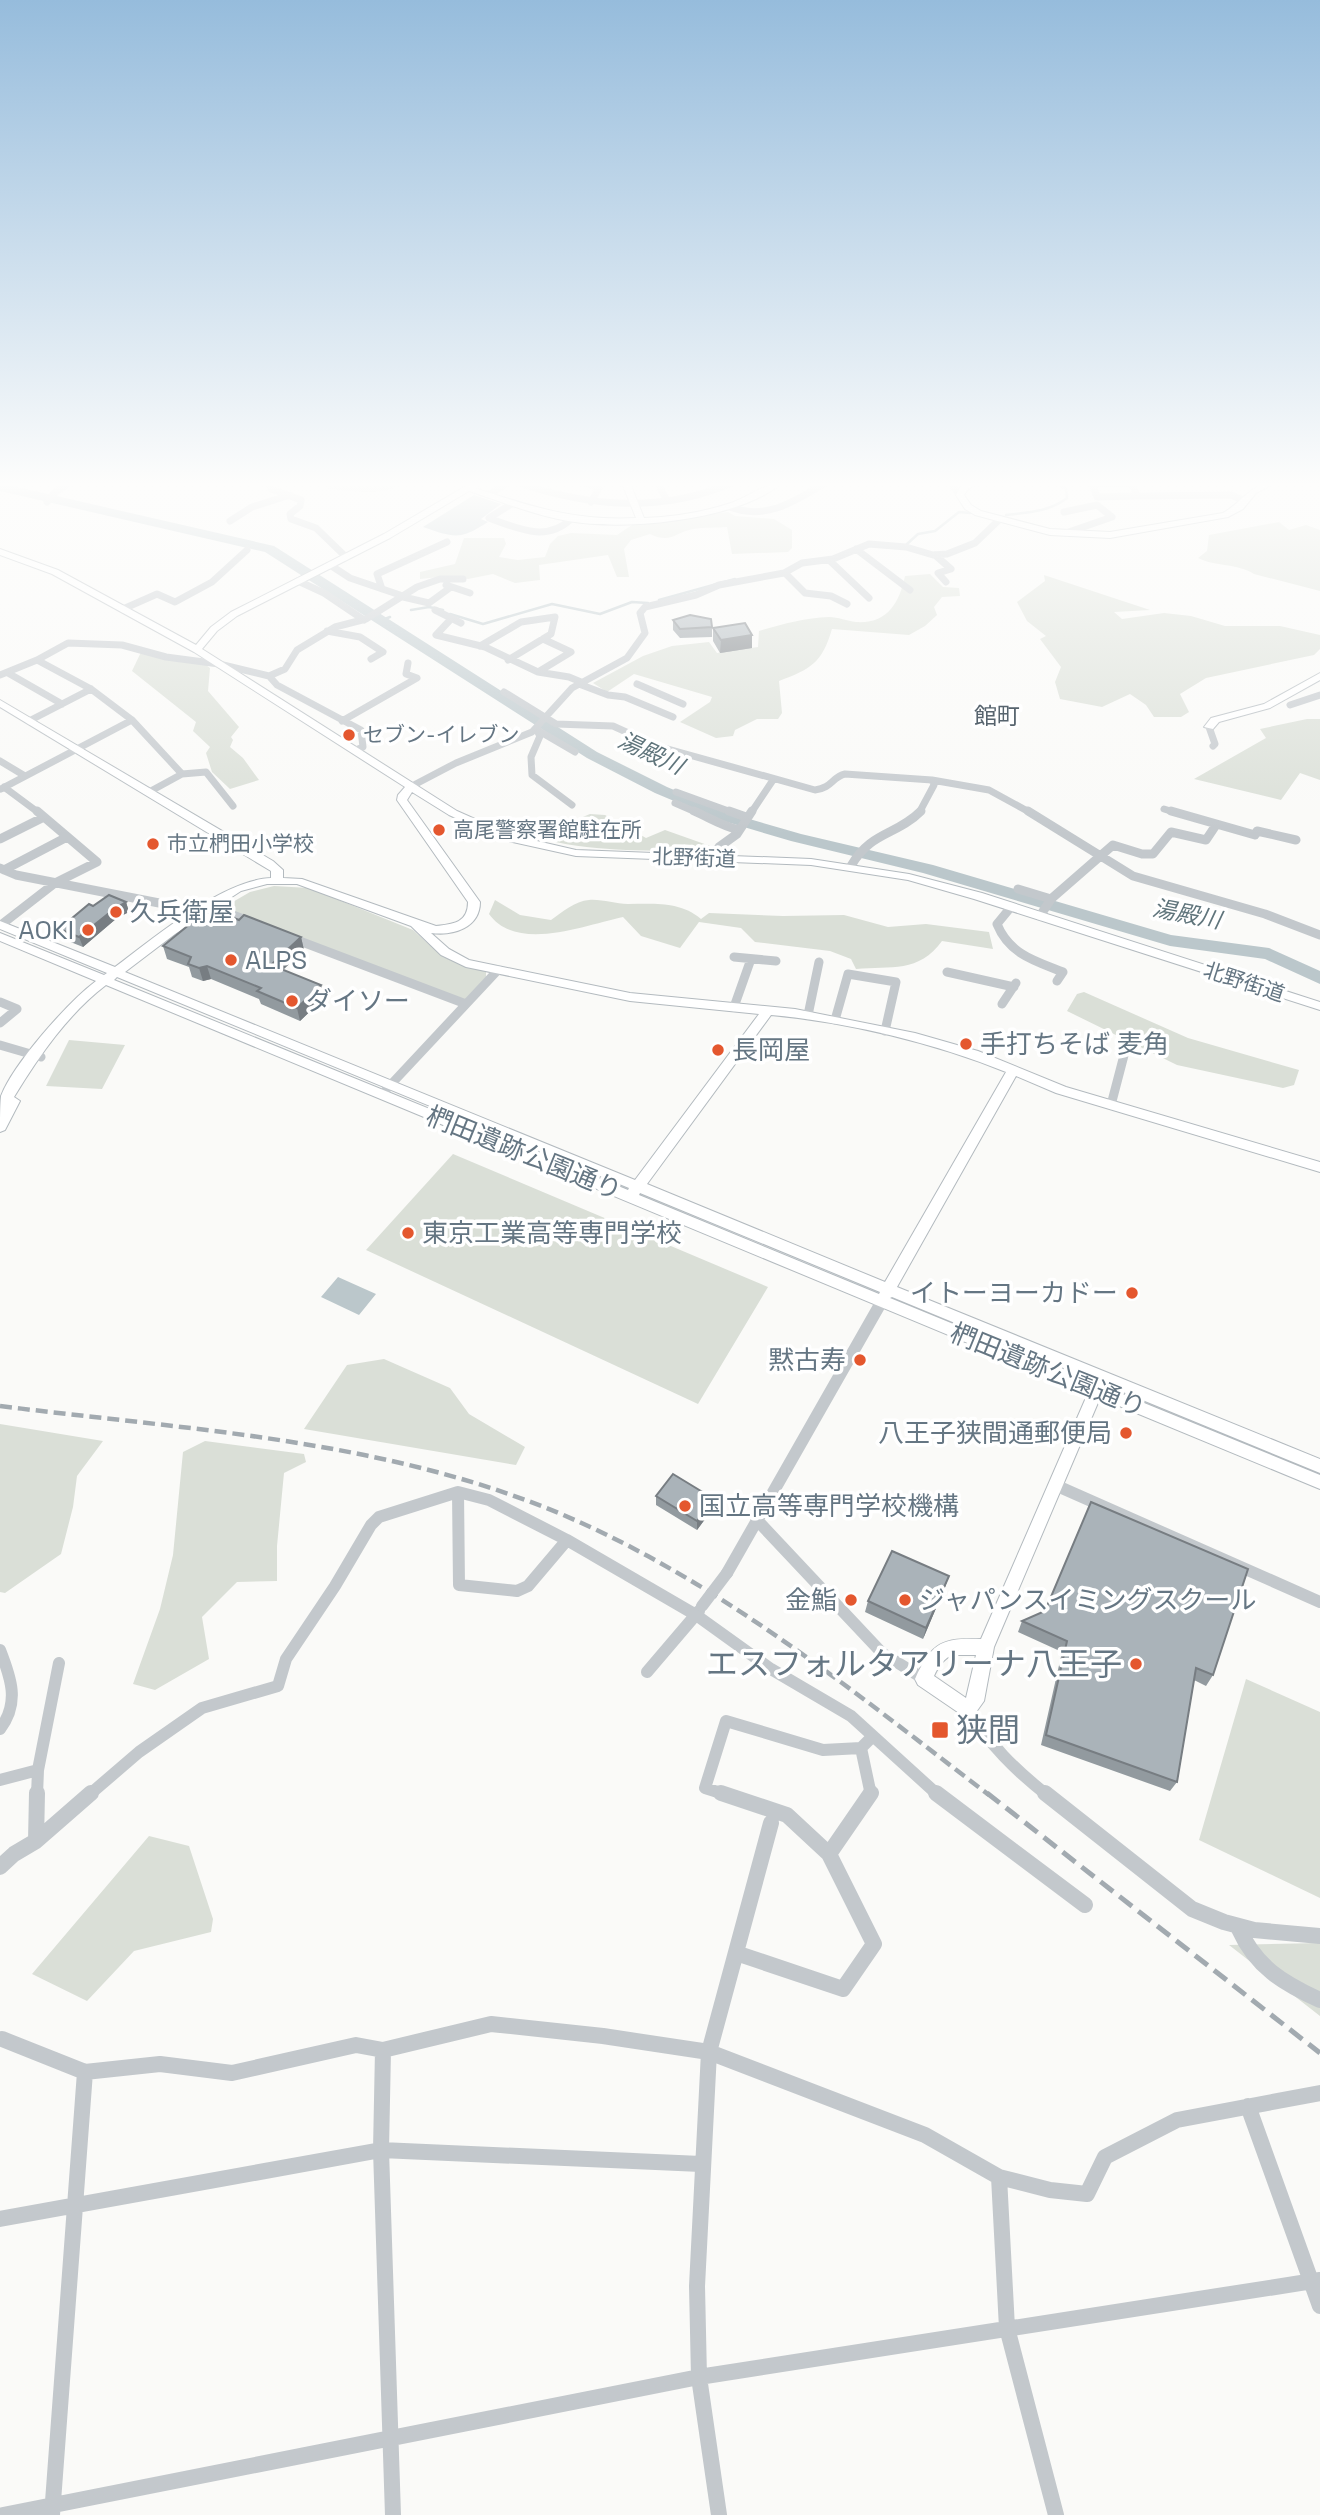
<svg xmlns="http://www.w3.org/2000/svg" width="1320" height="2515" font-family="'Space Grotesk','Noto Sans JP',sans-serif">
<rect width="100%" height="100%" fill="#fafaf8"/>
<path fill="#dadfd7" d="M323 483H400C388 498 346 490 329 489Z
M728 512 735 516 774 519 792 530V548L788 552 732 554 727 527C716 528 704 527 693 529 674 533 671 544 650 534L631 540 624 549 629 577H617L608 555 539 565 540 580 515 583 493 574 468 579 449 576 420 579V572L455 564 464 538H504L506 544 499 557 518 560 545 557 550 544 558 536 571 533 617 535 635 523Z
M1279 522 1289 530 1306 525 1320 530V591L1254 574C1237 563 1216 567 1198 558L1207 551 1209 535Z
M930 574 943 587 959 588 960 596 942 597 934 607 937 615 925 626 909 635 832 629C822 663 811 669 779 681L782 713 778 719H757L735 730 733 736 716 738 680 722 710 702 712 697 634 674 607 692 593 683 643 656 672 646 709 642 717 653 758 647 759 631C782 624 805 618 829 617 838 617 847 621 856 622 887 624 899 604 905 576Z
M1044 575 1150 610 1114 612 1122 619 1164 613 1191 616 1225 626H1280L1320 635V649L1314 655 1206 678 1180 694 1189 712 1181 717H1154L1146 705 1130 694 1102 707 1060 699 1055 682 1061 667 1040 639 1046 636 1027 621 1017 602 1045 581Z
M143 648 168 657 201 661 210 668 208 691 239 727 231 737 233 740 230 747 243 758 259 780 230 789 212 772 206 753 210 747 193 731 196 722 132 671Z
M1307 719H1320V780L1300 773 1281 800 1194 779 1266 738 1260 729Z
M590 814 605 815 646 838 665 830 713 847 706 853C652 849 600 853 547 840L554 829Z
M274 886 309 888 413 930 443 957 486 972V977L462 1003 219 910 250 892Z
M495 900 520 915 551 920C562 912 575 901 589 900 602 899 615 904 628 904 653 904 680 901 701 919L709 913 783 916 844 915 888 927 926 924 989 932 993 949 942 941C919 973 891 966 856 969L851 959 830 951 755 942 741 928 699 922 680 948 641 936 623 917C585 925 517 953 489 914Z
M1084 992 1188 1038 1299 1070 1294 1085 1283 1088 1177 1065 1067 1011 1077 994Z
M69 1040 125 1045 102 1089 46 1086Z
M453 1154 768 1287 698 1404 366 1250Z
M384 1359 450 1388 469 1414 525 1447 516 1465 304 1429 347 1365Z
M0 1424 103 1441 77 1476 73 1507 61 1554 5 1593 0 1592Z
M205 1441 304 1454 306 1462 284 1473 277 1546V1581L237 1582 202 1617 209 1659 155 1690 133 1684 160 1609 173 1555 183 1452Z
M1246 1679 1320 1712V1898L1199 1840Z
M149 1836 189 1846 213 1919 211 1932 134 1951 87 2001 32 1974Z
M1320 1943V2016L1229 1945Z"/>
<path fill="#bbc7cb" d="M474 495 501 504 481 519 488 522C460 540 455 538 423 527Z
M338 1277 376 1294 359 1315 321 1297Z"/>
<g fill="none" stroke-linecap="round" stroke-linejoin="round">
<path stroke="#bbc7cb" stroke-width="2.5" d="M1006 515C1028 512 1049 512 1067 498L1066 489 1056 483
M907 544 918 534 935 531 959 512 970 513
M659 600 735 579
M411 610 429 607 443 610
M450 614 483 624 552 604 600 614 632 602 648 603
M382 620 390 617"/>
<path fill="#bbc7cb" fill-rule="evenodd" d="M0 483 274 546 597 752 667 787 729 813 801 834 933 865 1171 935 1269 948 1320 971V984L1265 959 1170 946 923 873 791 841 717 819 655 793 587 758 265 552 0 491Z"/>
<g stroke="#b3babf" stroke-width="2">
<path id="secondary" d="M471 483H481L475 488C533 507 574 521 636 518L622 483H630L644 518C673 517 704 512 731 503 748 497 765 483 782 483 737 521 624 531 568 521 534 515 502 502 469 491L390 538 237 616 217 631 202 649 457 811 511 835 576 850 811 859 909 874 982 893 1320 1002V1010L974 899 908 880 811 865 576 856 504 840 449 815 412 792 407 800 480 902C480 928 453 936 431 933L449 949 469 960 630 993 795 1009 915 1033 978 1051 1066 1087 1320 1162V1172L1056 1093 1016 1076 897 1287 1320 1459V1473L1106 1385 1105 1387 1320 1475V1489L1100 1398 994 1647 984 1701 974 1715 968 1717 962 1715 918 1685 915 1679C932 1642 942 1638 981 1639L1088 1393 106 985C68 1014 39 1056 14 1097L20 1101 5 1130 0 1132C0 1120 0 1105 1 1096 14 1063 68 1002 96 981L0 941V933L104 975 107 973 0 929V921L115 967C154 938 222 880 271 878V871L0 707V700L273 861 283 870V878L302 879 436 926C453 924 468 923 468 902L397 800 398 795 405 787 194 652 52 574 0 555V549L58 570 196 645 211 627 231 612 384 534ZM267 884H297L411 926 441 955 466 967 630 1001 759 1014 635 1180 125 972 175 934 241 891ZM117 977 629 1188 628 1190 114 980ZM771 1015C847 1022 935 1043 1006 1072L885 1282 647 1184ZM640 1193 880 1292 879 1294 639 1195ZM892 1297 1093 1380 1092 1381 890 1298ZM954 1655H976L966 1698 934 1676C938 1667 944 1657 954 1655Z
M968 483H979L968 489 964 495 971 505 981 511 1050 529 1110 532 1223 513C1243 502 1251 482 1276 483L1256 493 1243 509 1228 517 1110 538 1050 535 975 515 965 509 956 495 962 485Z
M1320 673V680L1270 708 1219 722 1213 729 1204 727 1211 718 1264 704Z"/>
</g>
<path stroke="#c3c8cc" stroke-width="7" d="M269 483 271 489 301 500 300 506 290 514 291 519 316 528 346 557
M519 483C590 507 661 513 732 483
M584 483 599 488 591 502
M658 483 666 499
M951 483 960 496
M1092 484H1132L1137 496 1097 497Z
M488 495 508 483
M1137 496 1231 495 1245 501
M47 502 53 494 69 483
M513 503 489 518C517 528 546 543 571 519
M730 507C766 521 795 501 825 483
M1064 512 1097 505 1112 517 1066 533
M230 521 252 507 290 495
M856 549 910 590
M935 555 951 569 938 573 946 582
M829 560 869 598
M330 565 350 578 400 595
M785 573 805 593 831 596 847 604
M298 581 324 593 364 620
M446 585 470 593
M382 589 377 574 447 542
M399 596 429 603 451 587
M123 609 157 594 175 602 212 582 247 550
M435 610 461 623
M451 619 436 635 485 647 538 672 571 652 543 639
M327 631 360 637 383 652 371 659
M480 646 521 622 555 617 551 634 508 660
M37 660 68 643 122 645 166 657 219 664 269 676 285 669 297 650 335 627 366 619 417 587 440 579H463
M538 672 569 677 581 682
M8 673 62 704
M0 675 37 660 91 689 132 720 182 774 206 772 233 806
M269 676 277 685 361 730 363 747 356 750
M579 684 608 695 625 697 673 717
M637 684 683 704
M504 692 556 724 613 726 657 746 815 790C832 788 832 777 845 774L932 780 989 790 1031 813
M1290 705 1320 695
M29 721 91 689
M342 721 417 678 406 674 408 663
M1209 727 1215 744 1213 746
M536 729 540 736 531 757 532 775 572 805
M539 731 575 752
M0 761 25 776
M412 786 456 763 532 732 572 688 627 658 645 633 640 613 645 607 696 595 719 585 784 573 802 563 833 559 869 544 906 547 933 555 947 554 975 543 1000 519
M4 787 39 813
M1 789 132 720
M149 792 182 774
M676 792 734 813
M675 803 698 813
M1164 809 1177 813
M751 813 773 780
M919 813 934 785 932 780"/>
<path stroke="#c3c8cc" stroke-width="9" d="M694 811C710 818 722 826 739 830
M729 811 746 817
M1028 811 1133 876 1265 914 1320 935
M1171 811 1255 835 1257 831 1296 840
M0 839 42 818
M710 858 719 847 737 834 752 811
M851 866C871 831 896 836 921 811
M0 868 16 875 200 911
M4 870 67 837
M1018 889 1051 899
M209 906 254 923
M1011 907 997 924C1009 954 1035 961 1063 972L1057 981
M1040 916 1051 899 1113 845 1142 854H1153L1171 832 1206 840 1216 825
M1 925 55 883 97 862 37 811
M289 937 466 1004
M734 957 776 961
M947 972 1014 987
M0 1002 17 1009 0 1023
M1002 1004 1016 983
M734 1007 751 959
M808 1015 819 962
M835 1020 848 974 896 982 885 1031
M0 1045 41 1057
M382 1094 498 970
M1111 1105 1128 1040"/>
<path stroke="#c3c8cc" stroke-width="12" d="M1055 1485 1320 1602
M458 1492 459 1585 517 1591 528 1586 567 1540
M756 1519 882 1653 924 1679
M727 1573 882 1301
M0 1650C11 1678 20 1703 0 1729
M647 1672 699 1611
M968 1709C991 1746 1013 1768 1047 1795
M0 1780 38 1770
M37 1795 38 1770 59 1663
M89 1795 139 1752 202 1708 278 1686 286 1659 335 1586 371 1525 379 1517 458 1492 489 1500 567 1540 696 1615 771 1669 851 1716 938 1795
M727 1795 705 1788 726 1721 823 1750 861 1748
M871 1795 861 1748 873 1736"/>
<path stroke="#c3c8cc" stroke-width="16" d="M721 1793 787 1815 829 1854
M936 1793 1085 1905
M1045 1793 1192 1909 1224 1922 1254 1930 1320 1936
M36 1841 37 1793
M0 1867 14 1854 36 1841 91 1793
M1239 1929C1256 1967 1283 1983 1320 2000
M736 1953 843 1989 874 1944 829 1854 871 1793
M2 2039 85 2072 160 2064 232 2073 356 2045 383 2050 491 2024 603 2036 709 2052 925 2135 999 2177 1050 2190 1087 2194 1105 2157 1177 2120 1320 2093
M383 2050 381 2150 393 2515
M1248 2106 1320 2306
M999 2177 1007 2328 1056 2515
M0 2219 381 2150 701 2164
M3 2515 699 2377 1320 2280
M52 2515 85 2072
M719 2515 699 2377 697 2286 709 2052 771 1823"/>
<use href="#secondary" fill="#fff" fill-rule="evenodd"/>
<path stroke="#a2aab0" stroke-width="4.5" stroke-dasharray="12 6" stroke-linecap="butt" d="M0 1406C190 1430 382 1439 561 1514 719 1581 854 1692 989 1795"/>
<path stroke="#a2aab0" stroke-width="5" stroke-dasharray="16 8" stroke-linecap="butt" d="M987 1793 1320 2053"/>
<path stroke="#c3c8cc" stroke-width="12" d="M702 1606 727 1573"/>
</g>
<path fill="#929a9f" d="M673 620 712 627V637L680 638 673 630Z
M713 628 752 648 720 653 713 641Z
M126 902 129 912 117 918 83 947 63 939 59 929 93 906Z
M239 920 301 937 304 950 283 970 321 985 324 998 300 1021 261 1004 259 999 211 979 203 981 192 977 189 967 167 959 163 946Z
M656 1496 714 1507 697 1530 656 1505Z
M1091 1502 1213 1675 1206 1686 1194 1680 1177 1782 1170 1791 1041 1745 1062 1652 1018 1632 1022 1621 1045 1612Z
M949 1576 945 1587 923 1639 865 1612 868 1601Z"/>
<path fill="#777d82" d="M752 635V648L720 653 721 640Z
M126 902 129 912 117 918 83 947 79 937 114 909Z
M301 937 304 950 274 978 271 965Z
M207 966 211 979 203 981 199 968Z
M321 985 324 998 300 1021 297 1008Z
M714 1499V1507L697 1530V1521Z
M949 1576 945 1587 923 1639 926 1628Z"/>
<path fill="#aab3b9" stroke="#777d82" stroke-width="2" d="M690 615 711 619 712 627 680 629 673 620Z
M745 623 752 635 721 640 713 628Z
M109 895 126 902 114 909 79 937 59 929 89 904 93 906Z
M213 910 239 920 244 915 301 937 271 965 321 985 297 1008 257 991 261 988 207 966 199 968 188 964 191 957 163 946 206 911Z
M673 1474 714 1499 697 1521 656 1496Z
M1091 1502 1248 1569 1213 1675 1196 1668 1177 1782 1046 1735 1067 1641 1022 1621 1045 1611Z
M892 1551 949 1576 926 1628 868 1601Z"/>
<linearGradient id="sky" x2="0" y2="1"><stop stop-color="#96bcdc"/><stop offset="0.58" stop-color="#fdfdfc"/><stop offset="1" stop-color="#fdfdfc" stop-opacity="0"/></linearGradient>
<rect width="1320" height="835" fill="url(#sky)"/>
<g fill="#e4572e" stroke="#fff" stroke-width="2.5">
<circle cx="349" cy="735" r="7"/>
<circle cx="439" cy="830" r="7"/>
<circle cx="153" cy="844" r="7"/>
<circle cx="116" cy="912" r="7"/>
<circle cx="88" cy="930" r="7"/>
<circle cx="231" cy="960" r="7"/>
<circle cx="292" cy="1001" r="7"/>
<circle cx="966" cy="1044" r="7"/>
<circle cx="718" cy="1050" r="7"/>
<circle cx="408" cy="1233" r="7"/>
<circle cx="1132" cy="1293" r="7"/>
<circle cx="860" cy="1360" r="7"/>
<circle cx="1126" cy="1433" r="7"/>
<circle cx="685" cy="1506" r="7"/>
<circle cx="851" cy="1600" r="7"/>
<circle cx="905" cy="1600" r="7"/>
<circle cx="1136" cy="1664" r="7"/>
<rect x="931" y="1721" width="18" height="18" rx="3.5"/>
</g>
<g text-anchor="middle" stroke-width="7" stroke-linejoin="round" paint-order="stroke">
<g font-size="21" fill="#657683" stroke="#fff" text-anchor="start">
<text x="363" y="742">セブン-イレブン</text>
<text x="453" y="837">高尾警察署館駐在所</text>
<text x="167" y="851">市立椚田小学校</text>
</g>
<g font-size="21" fill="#657683" stroke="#fff">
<text transform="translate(694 858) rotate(2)" y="7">北野街道</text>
<text transform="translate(1244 982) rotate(18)" y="7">北野街道</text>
</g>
<g font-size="23" fill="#57646e" stroke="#fff">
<text x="997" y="724">館町</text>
</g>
<g font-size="23" font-style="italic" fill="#60757c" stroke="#fff">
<text transform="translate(651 753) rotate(25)" y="8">湯殿川</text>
<text transform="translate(1187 914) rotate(11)" y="8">湯殿川</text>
</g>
<g font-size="26" fill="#657683" stroke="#fff" text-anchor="start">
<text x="130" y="921">久兵衛屋</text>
<text x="74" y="939" text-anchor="end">AOKI</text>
<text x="245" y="969">ALPS</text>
<text x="306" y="1010">ダイソー</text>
<text x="980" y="1053">手打ちそば 麦角</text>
<text x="732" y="1059">長岡屋</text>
<text x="422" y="1242">東京工業高等専門学校</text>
<text x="1118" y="1302" text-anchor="end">イトーヨーカドー</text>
<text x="846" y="1369" text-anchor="end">黙古寿</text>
<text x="1112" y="1442" text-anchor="end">八王子狭間通郵便局</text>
<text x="699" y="1515">国立高等専門学校機構</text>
<text x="837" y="1609" text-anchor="end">金鮨</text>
<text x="919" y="1609">ジャパンスイミングスクール</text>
</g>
<g font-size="26" fill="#657683" stroke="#fff">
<text transform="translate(524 1153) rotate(22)" y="9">椚田遺跡公園通り</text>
<text transform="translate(1048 1370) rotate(22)" y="9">椚田遺跡公園通り</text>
</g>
<g font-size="32" fill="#657683" stroke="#fff" text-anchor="end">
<text x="1122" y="1675">エスフォルタアリーナ八王子</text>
<text x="956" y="1741" text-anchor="start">狭間</text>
</g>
</g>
</svg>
